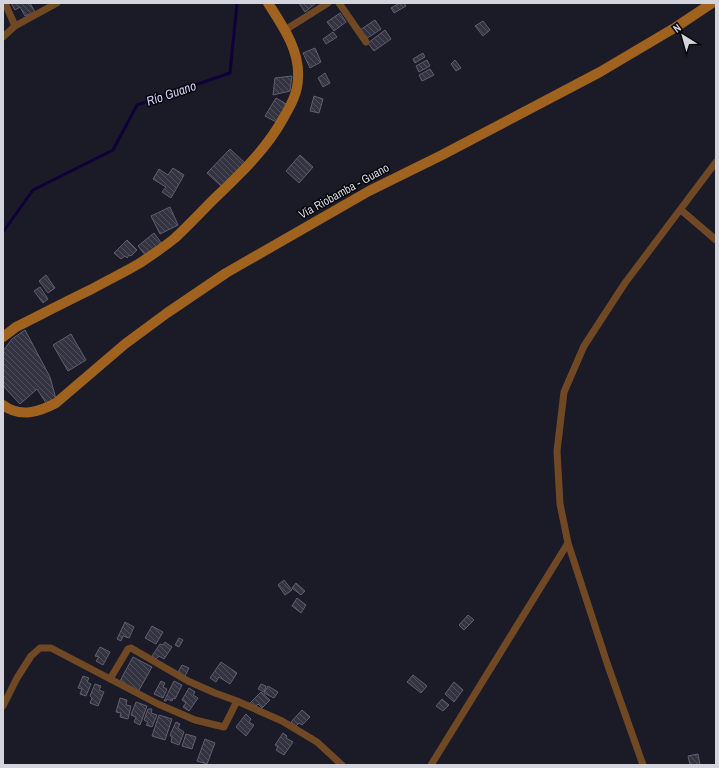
<svg xmlns="http://www.w3.org/2000/svg" width="719" height="768" font-family="'Archivo Narrow',sans-serif">
<defs>
<pattern id="building-back-hatch" width="6" height="6" patternUnits="userSpaceOnUse"><rect width="6" height="6" fill="#333341"/><path d="M-1 5l2 2M0 0l6 6M5-1l2 2" fill="none" stroke="#50505c"/></pattern>
</defs>
<rect width="100%" height="100%" fill="#1b1a27"/>
<g fill="none" stroke-linecap="round" stroke-linejoin="round">
<path stroke="#0f0038" stroke-width="3" d="M3 232 33 190 113 150 137 105 230 73 237 3"/>
</g>
<path fill="url(#building-back-hatch)" stroke="#5f5f6f" d="M11 3H30L35 12 25 16 20 7 15 10Z
M299 3H316L305 12Z
M400 3H404L406 6 394 13 391 8Z
M340 13 346 22 334 31 327 22Z
M375 20 381 29 366 39 360 30Z
M483 21 490 30 483 36 475 26Z
M385 30 391 39 374 51 368 43Z
M333 32 337 37 326 44 323 39Z
M315 48 321 62 310 68 303 53Z
M423 53 425 57 415 63 413 59Z
M427 60 430 66 419 72 416 66Z
M455 60 461 68 456 71 451 64Z
M430 69 434 75 422 81 419 75Z
M325 73 330 83 323 87 318 78Z
M292 76 290 91 273 95 275 78Z
M314 96 323 99 319 113 310 111Z
M276 98 288 105 278 123 265 116Z
M230 149 245 163 222 187 207 173Z
M300 155 313 167 299 183 286 171Z
M173 168 184 175 171 198 162 192 166 187 153 179 159 169 168 175Z
M170 207 178 225 160 234 151 216Z
M154 233 162 244 146 256 138 246Z
M127 240 137 250 131 256 129 255 127 258 125 256 121 259 114 253Z
M46 275 55 288 48 293 39 281Z
M40 287 48 299 43 303 34 291Z
M25 330 50 377 56 399 46 403 37 389 20 404 5 388 3 384V351L12 339Z
M71 334 86 360 68 371 53 345Z
M284 580 292 590 285 595 278 585Z
M296 583 305 591 301 595 292 588Z
M297 598 306 605 301 613 292 606Z
M468 615 474 620 464 630 459 625Z
M125 622 134 627 129 638 123 636 121 641 117 639Z
M152 626 163 632 156 644 145 638Z
M179 638 183 640 179 647 175 645Z
M165 642 172 647 164 659 159 656 156 659 152 656 160 644 163 645Z
M100 647 110 652 103 665 96 661 99 657 95 656Z
M133 657 152 667 138 692 120 681Z
M221 662 237 673 230 684 219 677 216 682 210 678Z
M182 665 189 668 185 676 178 672Z
M413 675 427 686 421 693 407 682Z
M83 676 89 678 87 682 91 684 86 696 80 694 82 689 78 688Z
M161 681 165 683 163 687 167 689 163 698 154 694Z
M174 681 182 685 175 699 173 698 172 701 167 699 166 701H164Z
M454 682 463 690 454 702 445 694Z
M95 684 101 686 99 690 104 692 98 706 90 703 92 698 90 696Z
M261 684 266 686 264 692 258 689Z
M268 686 278 692 274 698 264 693Z
M189 688 195 692 193 695 198 698 189 711 183 707 186 703 182 700Z
M261 692 270 700 262 708 258 704 255 707 250 703Z
M120 698 127 700 126 705 131 706 128 719 120 717 121 713 116 712Z
M442 699 449 705 443 711 436 706Z
M136 702 147 706 140 725 134 722 136 717 131 715Z
M148 709H152L151 713 157 715 152 727 146 725 148 722 144 720Z
M302 710 310 717 302 725 299 723 296 726 291 722Z
M246 714 251 719 249 722 254 725 246 736 236 727Z
M159 715 172 719 165 740 152 736Z
M176 722 180 724 178 728 184 732 179 745 171 742 172 738 170 735Z
M283 733 287 736 286 738 293 742 284 755 276 750 278 747 275 745Z
M186 734 196 737 192 749 182 746Z
M205 739 215 743 207 764 197 761Z
M698 754 700 765H690L688 756Z"/>
<g fill="none" stroke-linecap="round" stroke-linejoin="round">
<path stroke="#704924" stroke-width="7" d="M5 3 15 26
M339 3 366 42
M285 30 328 3
M3 37 15 26 57 3
M681 210 716 240
M110 679 128 649 131 648 188 681 215 693 237 701 282 721 317 742 342 765
M3 706 17 678 31 656 40 648H51L158 704 195 720 224 727 237 701
M431 765 568 543
M643 765 607 663 568 543 560 504 557 451 564 392 584 346 625 283 716 162"/>
<path stroke="#9f621f" stroke-width="10" d="M3 337 16 327C42 314 67 301 92 289 108 280 125 272 140 263 152 255 164 247 175 238 188 226 201 212 213 200 240 174 266 150 284 117 291 105 298 92 298 78 300 50 282 25 268 3
M3 405C20 418 39 412 56 403L125 344 167 313 226 273 369 191 442 155 600 72 676 27 712 3"/>
</g>
<g text-anchor="middle" stroke-width="3" stroke-linejoin="round" paint-order="stroke">
<g font-size="12" fill="#d4d4dd" stroke="#06060b">
<text transform="translate(344 191) rotate(-29)" y="4">Vía Riobamba - Guano</text>
</g>
<g font-size="13" font-style="italic" fill="#cfd0f7" stroke="#06060b">
<text transform="translate(171 93) rotate(-19)" y="5">Río Guano</text>
</g>
</g>
<rect width="719" height="768" fill="none" stroke="#d4d4dd" stroke-width="8"/>
<g transform="translate(683 36) rotate(323)" stroke="#06060b" stroke-width="3" paint-order="stroke">
<path d="M0-3L7 15L0 10L-7 15Z" fill="#d4d4dd"/>
<text y="-6" font-size="11" font-weight="bold" text-anchor="middle" fill="#d4d4dd">N</text>
</g>
</svg>
